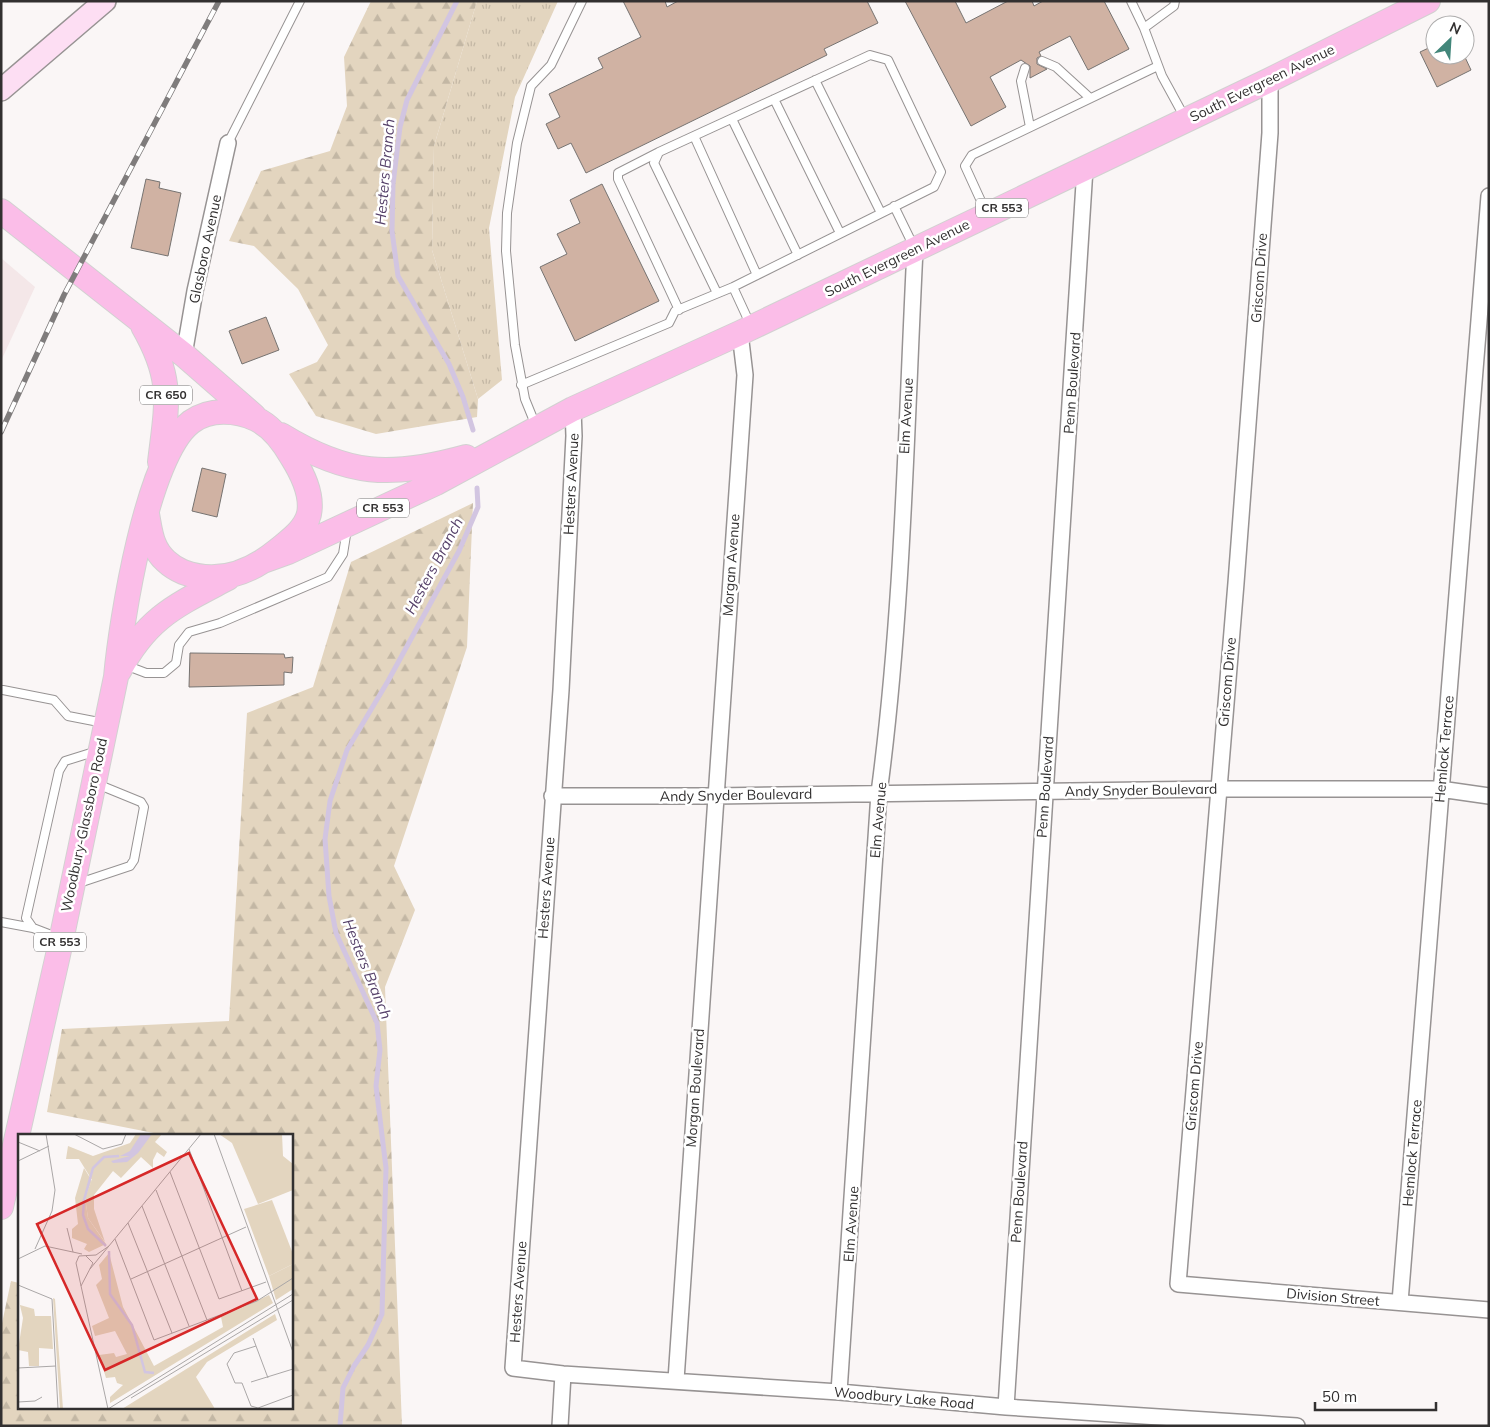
<svg xmlns="http://www.w3.org/2000/svg" width="1490" height="1427" font-family="Mulish,sans-serif">
<defs>
<pattern id="grass-tufts" width="24" height="20" patternUnits="userSpaceOnUse" patternTransform="scale(1.25)"><rect width="24" height="20" fill="#e3d5bf"/><path d="M3 7l-1-3M5 7V3M7 7l1-3M15 17l-1-3M17 17v-4M19 17l1-3" fill="none" stroke="#c3b7a4"/></pattern>
<pattern id="forest-firs" width="22" height="20" patternUnits="userSpaceOnUse" patternTransform="scale(1.25)"><rect width="22" height="20" fill="#e3d5bf"/><path d="M5 1l3.5 6h-7zM16 11l3.5 6h-7z" fill="#c3b7a4"/></pattern>
</defs>
<rect width="100%" height="100%" fill="#faf6f6"/>
<path fill="#f4e7e8" d="M1 258 35 287 1 361Z"/>
<path fill="url(#grass-tufts)" d="M477 1H558L515 97 489 228 502 380 478 399 432 250 434 146Z"/>
<path fill="url(#forest-firs)" d="M371 1H477L434 146 432 250 478 399 477 417 376 434 316 416 289 374 317 362 328 345 298 289 254 246 229 241 261 171 330 151 347 106 344 57Z
M473 503 467 647 394 866 415 910 385 987 402 1426H1V1328L11 1281 19 1283V1408H291V1136H169L47 1112 62 1029 229 1021 247 713 313 687 351 562Z"/>
<g fill="none" stroke-linecap="round" stroke-linejoin="round">
<path stroke="#d2c5e1" stroke-width="5" d="M457 1 407 100 400 127 393 184 392 231 398 276 449 364 463 397 473 430
M340 1426 343 1388 354 1366 368 1345 382 1314 386 1168 376 1086 380 1050 377 1023 336 933 329 896 325 839 330 801 347 750 388 681 459 551 478 507 477 488"/>
</g>
<path fill="#d0b2a3" stroke="#767371" d="M623 1H665L667 7 678 1H867L878 23 824 49 827 55 586 173 571 143 558 149 546 124 560 117 549 94 603 68 598 58 641 37Z
M905 1H955L966 23 1008 1H1032L1034 6 1043 1H1104L1129 49 1088 70 1070 36 1039 52 1041 56 1037 58V64L1047 69 1030 78V66L1021 60 990 77 1006 107 971 126Z
M1435 45V55H1464L1471 70 1437 87 1420 52Z
M146 179 160 182 159 188 181 193 168 256 131 248Z
M602 184 659 301 575 341 540 267 567 254 557 234 580 223 570 200Z
M266 317 279 350 242 364 229 331Z
M202 468 226 474 217 517 192 511Z
M190 653 284 654 285 658 293 657 292 673 284 672V685L189 687Z"/>
<g fill="none" stroke-linecap="round" stroke-linejoin="round">
<g stroke="#979393" stroke-width="10">
<path id="lane" d="M1131 1 1144 28 1162 76 1185 118
M1144 28 1174 6 1175 1
M1042 61 1056 67 1090 98
M1025 68 1021 81 1030 127
M815 80 881 213
M774 99 840 233
M732 119 798 255
M694 136 757 275
M228 143 300 1
M659 152 618 173V179L679 310
M894 206 914 247
M986 212 965 166 972 155 1158 66
M733 287 751 326
M521 385 669 323 675 311 733 287 934 187 941 172 888 60 870 55 659 152 654 163 717 293
M536 426 525 399 515 345 506 251 507 213 517 143 531 86 551 65 582 1
M125 665 146 673H164L176 663 179 645 189 632 220 623 328 577 343 554 347 529
M3 690 54 700 68 716 104 723
M76 884 130 866 134 860 144 807 141 802 97 784
M1 922 33 928
M59 938 33 928 26 918 59 771 65 761 97 751"/>
</g>
<g stroke="#979393" stroke-width="18">
<path id="street" d="M1270 80V133L1236 583 1178 1284 1489 1310
M184 355 195 291 228 143
M573 409 574 436 561 690 513 1368 563 1374 839 1392 1006 1407 1297 1426
M552 796H715L1217 789H1440L1489 796
M1400 1302 1489 196
M676 1380 745 375 740 333
M839 1392 879 793C903 613 906 430 915 249
M1006 1407 1085 168
M560 1426 563 1374"/>
</g>
<g stroke="#979393" stroke-width="24">
<path id="secondary" d="M1 90 105 1"/>
</g>
<g stroke="#d2d1d1" stroke-width="26">
<path id="primary" d="M1 211 184 355 254 416
M143 326C174 380 167 403 160 462
M281 435C348 476 390 478 466 457
M263 561 288 552 436 483 573 409 740 333 1270 80 1428 1
M119 671C147 617 177 605 228 578
M1 1207 58 955 116 677C121 622 147 455 191 422 210 408 236 410 256 419 271 426 284 443 292 457 302 473 313 494 309 514 305 530 290 540 278 550 250 573 218 585 183 572 171 567 159 557 154 544 150 535 149 524 147 514"/>
</g>
<use href="#lane" stroke="#fff" stroke-width="8"/>
<use href="#street" stroke="#fff" stroke-width="15"/>
<use href="#secondary" stroke="#fddef3" stroke-width="21"/>
<use href="#primary" stroke="#fbbde8" stroke-width="24"/>
<g stroke="#7f7c7c" stroke-width="5.5">
<path id="rail" d="M1 432 64 295 219 1"/>
</g>
<use href="#rail" stroke="#fff" stroke-width="4" stroke-dasharray="11" stroke-linecap="butt"/>
</g>
<g text-anchor="middle" stroke-width="5" stroke-linejoin="round" paint-order="stroke">
<g fill="#fff" stroke="#706e6e" stroke-width="1">
<rect x="976" y="198.5" width="52" height="19" rx="4"/>
<rect x="140" y="385.5" width="52" height="19" rx="4"/>
<rect x="357" y="498.5" width="52" height="19" rx="4"/>
<rect x="34" y="932.5" width="52" height="19" rx="4"/>
</g>
<g font-size="12" font-weight="bold" fill="#323030">
<text x="1002" y="212">CR 553</text>
<text x="166" y="399">CR 650</text>
<text x="383" y="512">CR 553</text>
<text x="60" y="946">CR 553</text>
</g>
<g font-size="14" fill="#323030" stroke="#fff">
<text transform="translate(1262 83) rotate(-26)" y="5">South Evergreen Avenue</text>
<text transform="translate(205 249) rotate(-78)" y="5">Glasboro Avenue</text>
<text transform="translate(897 258) rotate(-26)" y="5">South Evergreen Avenue</text>
<text transform="translate(1259 278) rotate(-86)" y="5">Griscom Drive</text>
<text transform="translate(1072 383) rotate(-86)" y="5">Penn Boulevard</text>
<text transform="translate(906 416) rotate(-87)" y="5">Elm Avenue</text>
<text transform="translate(571 484) rotate(-87)" y="5">Hesters Avenue</text>
<text transform="translate(731 565) rotate(-86)" y="5">Morgan Avenue</text>
<text transform="translate(1227 682) rotate(-85)" y="5">Griscom Drive</text>
<text transform="translate(1444 749) rotate(-85)" y="5">Hemlock Terrace</text>
<text transform="translate(1045 787) rotate(-86)" y="5">Penn Boulevard</text>
<text transform="translate(1141 790) rotate(-1)" y="5">Andy Snyder Boulevard</text>
<text transform="translate(736 795) rotate(-1)" y="5">Andy Snyder Boulevard</text>
<text transform="translate(878 820) rotate(-85)" y="5">Elm Avenue</text>
<text transform="translate(84 825) rotate(-78)" y="5">Woodbury-Glassboro Road</text>
<text transform="translate(546 888) rotate(-86)" y="5">Hesters Avenue</text>
<text transform="translate(1194 1086) rotate(-85)" y="5">Griscom Drive</text>
<text transform="translate(695 1088) rotate(-86)" y="5">Morgan Boulevard</text>
<text transform="translate(1412 1153) rotate(-85)" y="5">Hemlock Terrace</text>
<text transform="translate(1019 1192) rotate(-86)" y="5">Penn Boulevard</text>
<text transform="translate(851 1224) rotate(-86)" y="5">Elm Avenue</text>
<text transform="translate(518 1292) rotate(-86)" y="5">Hesters Avenue</text>
<text transform="translate(1333 1297) rotate(5)" y="5">Division Street</text>
<text transform="translate(904 1398) rotate(5)" y="5">Woodbury Lake Road</text>
</g>
<g font-size="15" font-style="italic" fill="#554069" stroke="#fff">
<text transform="translate(385 172) rotate(-85)" y="5">Hesters Branch</text>
<text transform="translate(434 566) rotate(-62)" y="5">Hesters Branch</text>
<text transform="translate(367 969) rotate(68)" y="5">Hesters Branch</text>
</g>
</g>
<g transform="translate(18 1134)">
<rect width="275" height="275" fill="#faf6f6"/>
<path d="M118 0H144L137 8 149 18 146 23 139 18 135 26V34L123 23 103 44 95 37 76 61V75L87 108 70 84 67 63 74 46 61 25H48L50 12 75 22 112 9ZM201 0H264L265 22 275 30V56L240 70 214 9Z" fill="#e3d5bf"/>
<path d="M66 34 74 47 67 63 70 84 88 110 71 118 66 115 69 110 54 104V95L60 90 57 64ZM91 119 105 173 136 232 205 193 203 183 251 161 255 169 92 269V263L105 251 99 249 97 243 88 244 81 221 96 219 98 223 109 220 97 197 77 202 74 192 91 184 78 151 84 145 81 131ZM275 130V155L258 166 251 142ZM0 163 2 171 16 175 17 182H33L35 215 21 214V232H11L10 218 0 216 5 184ZM35 164 37 165 45 275H42ZM257 180 259 186 189 228 178 243 197 275H104Z" fill="#e3d5bf"/>
<path d="M254 66 275 120V130L251 142 226 75Z" fill="#e3d5bf"/>
<path d="M123 0H134L120 19 109 28 95 29 93 27 112 22H102L112 17Z" fill="#d2c5e1"/>
<path fill="none" stroke="#d2c5e1" stroke-width="2.5" d="M88 112 70 95 65 81 66 66 75 34 86 23 101 22M91 117 92 160 114 191 127 238 136 239"/>
<path fill="none" stroke="#aaa7a7" stroke-width="1" d="M56 0 85 15 104 10 108 0M196 0 275 218M0 8 22 17M171 15 224 157M0 27 31 12M152 38 201 165 248 148M138 56 189 186M124 72 171 192M110 89 154 199M49 94 55 118M97 105 136 206 239 167 275 144M17 115 34 77 37 56 28 0M0 125 27 112 64 120M72 135 183 0M113 145 228 93M0 151 34 165 40 275M63 152 75 129 68 122M235 204 250 244M238 212 216 219 209 230 217 249H224L233 272 240 274 275 261M0 234 38 232M233 248 275 235M113 264 275 166M0 268 17 267 24 263M90 275 58 129 61 122 78 121 91 112M90 275 275 160"/>
<path fill="#d62828" fill-opacity="0.15" stroke="#d62828" stroke-width="2.5" d="M171 19 239 165 87 236 19 90Z"/>
<rect width="275" height="275" fill="none" stroke="#323030" stroke-width="2.5"/>
</g>
<rect width="1490" height="1427" fill="none" stroke="#323030" stroke-width="5"/>
<g transform="translate(1450 40) rotate(25)"><circle r="24" fill="#ffffff" stroke="#adacac"/>
<path d="M0-4L9 19L0 12L-9 19Z" fill="#42867a"/>
<text y="-8" font-size="14" font-weight="bold" text-anchor="middle" fill="#323030">N</text>
</g>
<path d="M1315 1402v8h121v-8" fill="none" stroke="#323030" stroke-width="2.5"/>
<text x="1322" y="1402" font-size="15" fill="#323030" stroke="#ffffff" stroke-width="4" paint-order="stroke">50 m</text>
</svg>
